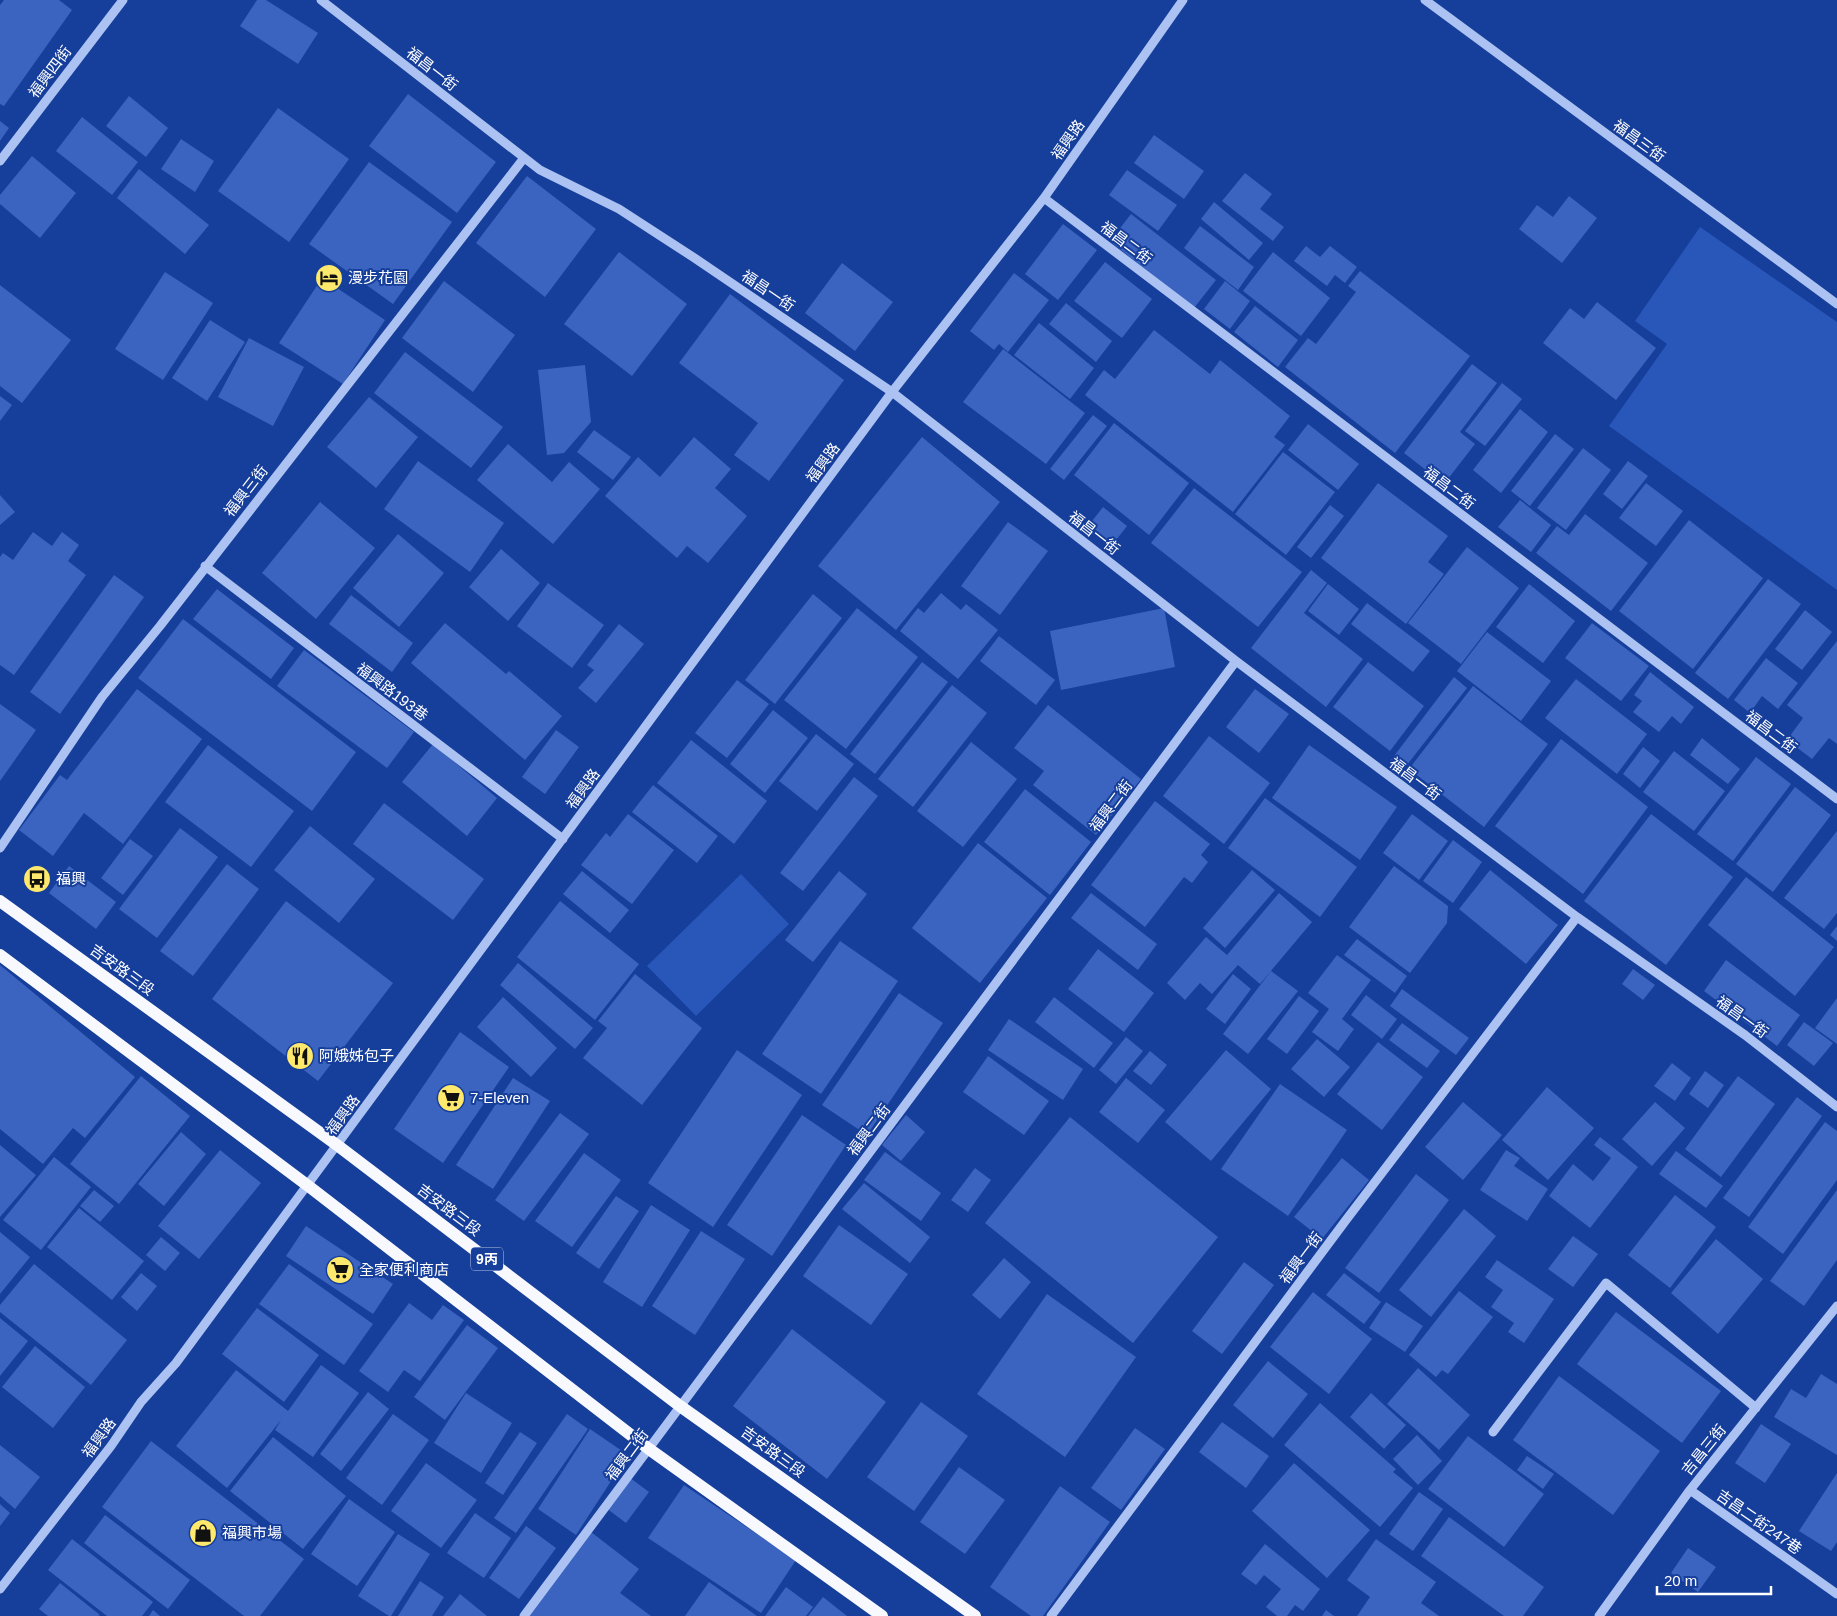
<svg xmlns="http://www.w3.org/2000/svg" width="1837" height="1616" font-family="Helvetica,'Noto Sans TC',sans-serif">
<rect width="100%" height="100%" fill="#163e9b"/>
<path fill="#2956b9" d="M1700 227 1837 322V590L1609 426 1667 344 1635 321Z
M741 874 789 924 696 1016 647 966Z"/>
<path fill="#3b64c0" d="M4 0H59L72 10 4 106 0 104V5Z
M257 0H266L318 33 298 64 240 26Z
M408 94 496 162 457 213 369 146Z
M129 96 168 128 146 157 106 126Z
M278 108 349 159 289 242 218 191Z
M82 117 138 162 112 195 56 151Z
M0 121 9 128 0 141Z
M1154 135 1204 171 1184 199 1134 163Z
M181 139 214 161 195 192 161 169Z
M32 156 76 193 40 238 0 204V195Z
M369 162 452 222 393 304 309 244Z
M139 169 209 225 185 254 117 198Z
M1127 170 1177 205 1158 231 1109 195Z
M1245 173 1272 194 1260 209 1284 227 1273 241 1222 201Z
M527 176 596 229 545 297 476 243Z
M1569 196 1597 218 1562 263 1519 229 1537 205 1553 217Z
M1214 202 1263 243 1249 260 1201 219Z
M1131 214 1216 280 1194 308 1110 241Z
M1063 224 1097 250 1058 300 1025 274Z
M1200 226 1254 267 1238 290 1184 248Z
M1306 246 1320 257 1330 246 1357 267 1345 283 1335 275 1327 286 1294 261Z
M619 252 687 304 632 376 564 324Z
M1273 252 1330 298 1301 336 1243 291Z
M1105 262 1152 299 1122 338 1074 301Z
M842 263 893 302 855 351 805 313Z
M1360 271 1470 356 1395 453 1285 367 1308 338 1316 344 1356 292 1348 286Z
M165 272 213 303 163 380 115 349Z
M1014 273 1049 300 1008 352 999 344 994 350 970 331Z
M322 278 385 320 343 384 279 343Z
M444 281 515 335 473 392 402 338Z
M1225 281 1250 301 1230 329 1204 309Z
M0 285 71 340 22 403 0 386Z
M730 294 844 380 769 481 734 455 758 423 679 363Z
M1597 302 1656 348 1616 400 1543 343 1570 308 1584 319Z
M1066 303 1112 341 1096 362 1049 324Z
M1255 306 1298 340 1278 367 1234 332Z
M210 320 245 342 207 401 172 378Z
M1039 323 1094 368 1070 399 1014 355Z
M1154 330 1210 374 1220 360 1290 416 1274 437 1285 445 1233 512 1085 395 1104 370 1115 379Z
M249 338 304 367 273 426 218 397Z
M1003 349 1085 413 1046 464 963 402Z
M405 352 503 427 471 468 374 393Z
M1472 364 1497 383 1460 432 1475 444 1444 484 1404 453Z
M585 365 591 422 564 453 547 455 538 370Z
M1502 383 1522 399 1485 446 1465 431Z
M0 396 12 405 0 421Z
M369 397 418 437 376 488 327 447Z
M1520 409 1548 432 1501 493 1473 470Z
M1093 415 1107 426 1064 480 1050 469Z
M1114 423 1189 483 1149 535 1074 475Z
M1308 424 1359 464 1338 490 1288 450Z
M594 430 631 457 613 480 577 452Z
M1555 434 1574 449 1530 506 1511 491Z
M694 437 731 469 715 488 747 516 708 563 687 546 677 558 605 496 638 457 660 477Z
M922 437 1000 502 896 630 818 566Z
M508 444 552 482 569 462 600 489 553 544 477 480Z
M1583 448 1611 470 1566 530 1537 508Z
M1283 452 1335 492 1286 555 1235 514Z
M418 461 504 523 470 572 384 509Z
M1628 461 1648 476 1622 509 1603 494Z
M1378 483 1448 536 1428 562 1444 574 1406 624 1321 558Z
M1646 483 1683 511 1656 546 1619 518Z
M1194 488 1302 572 1258 627 1151 543Z
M0 495 15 512 0 525Z
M1520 500 1551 525 1531 552 1498 527Z
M320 502 375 548 316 619 262 573Z
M1330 505 1344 516 1311 558 1297 547Z
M1103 507 1127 526 1113 544 1089 525Z
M1585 514 1648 563 1611 611 1536 553 1557 526 1569 535Z
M1689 520 1763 578 1693 669 1619 611Z
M1008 522 1048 551 1000 615 961 586Z
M33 532 52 546 62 532 79 545 68 561 86 575 14 675 0 665V557L3 553 13 560Z
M398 534 444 573 399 627 353 588Z
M1467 547 1519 588 1461 664 1408 623Z
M501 549 540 583 508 621 469 587Z
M1311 570 1327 583 1304 613 1363 659 1326 707 1251 648Z
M114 575 144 597 60 714 30 692Z
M1768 579 1801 604 1728 699 1695 673Z
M548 583 604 625 572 668 517 626Z
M1328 584 1359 609 1339 635 1308 611Z
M1529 584 1575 621 1543 663 1496 627Z
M217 589 294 648 271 679 193 619Z
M941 593 961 610 966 604 998 630 958 679 900 631 918 608 924 613Z
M813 594 842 618 775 704 745 680Z
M351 595 413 643 392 672 329 624Z
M1367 603 1430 651 1413 672 1351 624Z
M857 608 918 657 846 749 784 700Z
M1164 608 1175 667 1061 690 1050 631Z
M1805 610 1832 632 1802 670 1775 649Z
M183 619 356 752 312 811 138 678Z
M445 623 506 674 509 671 562 716 525 760 411 663Z
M1592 623 1649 666 1621 701 1565 658Z
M619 624 644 644 596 703 578 688 594 670 587 665Z
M1487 632 1551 681 1521 721 1457 671Z
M999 636 1055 680 1036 705 980 661Z
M1837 641V744L1829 738 1812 759 1787 740 1803 718 1787 705Z
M304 650 414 732 387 768 277 686Z
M1766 658 1798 683 1778 709 1762 696 1750 713 1734 700Z
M922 662 948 682 875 774 850 754Z
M1368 662 1424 706 1390 751 1333 707Z
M1650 672 1694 707 1681 724 1672 716 1659 732 1633 712 1642 701 1634 695Z
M1454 677 1467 688 1403 770 1391 760Z
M1576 679 1647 734 1617 774 1545 718Z
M737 680 769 704 727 758 695 733Z
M952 685 987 713 913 807 878 779Z
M1473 686 1548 744 1484 827 1409 769Z
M137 689 202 739 123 844 84 813 53 856 19 830 60 775 67 780Z
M1255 689 1289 714 1259 753 1226 727Z
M0 704 36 730 0 781Z
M1048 705 1141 779 1096 835 1033 785 1044 771 1014 748Z
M773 710 808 738 765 793 730 764Z
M556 730 579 747 545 794 522 777Z
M816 734 854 764 817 811 779 781Z
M1209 736 1270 783 1224 844 1163 796Z
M1702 738 1740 769 1728 784 1690 755Z
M1561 739 1648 807 1583 894 1495 826Z
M691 740 767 801 734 844 657 783Z
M971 742 1017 779 963 847 917 811Z
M433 744 497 798 467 836 402 782Z
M208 745 294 811 251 867 165 802Z
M1309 745 1397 807 1360 860 1272 798Z
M1643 747 1660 761 1640 788 1623 774Z
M1674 751 1725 791 1694 831 1643 792Z
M1756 757 1791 784 1733 861 1697 834Z
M854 777 878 796 803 891 780 873Z
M653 785 718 836 697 863 632 812Z
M1795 787 1831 815 1773 892 1736 864Z
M1025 789 1091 842 1050 895 984 842Z
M1265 798 1357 867 1320 917 1228 848Z
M1155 801 1210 844 1201 855 1208 862 1192 883 1184 877 1145 927 1091 885Z
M384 803 484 879 453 920 353 844Z
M628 814 674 850 632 904 581 865 606 833 610 837Z
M1412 814 1448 841 1419 880 1383 853Z
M1651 814 1733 877 1666 965 1584 901Z
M310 826 375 879 339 923 274 870Z
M180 828 218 857 157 938 119 909Z
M1837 831V913L1824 929 1784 898Z
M130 839 153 856 123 895 101 878Z
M1453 840 1482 862 1453 903 1423 881Z
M978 843 1047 898 980 983 912 928Z
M227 864 259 889 193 976 160 951Z
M69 866 116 902 96 929 49 893Z
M1394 866 1448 906 1447 923 1410 973 1349 927Z
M1252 870 1275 890 1225 948 1203 928Z
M1490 870 1558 925 1526 964 1459 909Z
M582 871 629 910 610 933 563 894Z
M839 871 867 894 813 962 785 940Z
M1746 877 1834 947 1795 996 1708 925Z
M1091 893 1157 944 1138 970 1071 918Z
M1279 893 1312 922 1260 984 1238 965 1212 994 1200 983 1185 1000 1167 983 1206 937 1227 955Z
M286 901 393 983 318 1081 212 999Z
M560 901 639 964 595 1020 517 957Z
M1837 926V941L1830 935Z
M1357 939 1407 976 1395 993 1344 955Z
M840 941 898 981 821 1094 762 1054Z
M1098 949 1154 993 1124 1032 1068 989Z
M1337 955 1371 980 1342 1019 1354 1029 1338 1051 1312 1032 1329 1009 1308 993Z
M1726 960 1800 1015 1777 1046 1704 991Z
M518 963 593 1028 575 1049 500 985Z
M0 965 135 1077 85 1138 73 1128 43 1164 0 1129Z
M1633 969 1655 985 1643 1000 1622 984Z
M1271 971 1298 991 1248 1054 1223 1034Z
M635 974 702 1028 642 1105 583 1058 607 1028 598 1021Z
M1233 974 1251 989 1225 1024 1206 1009Z
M1402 989 1469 1038 1456 1055 1390 1006Z
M899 993 943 1023 867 1135 822 1105Z
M1366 995 1397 1019 1382 1039 1351 1015Z
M1299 996 1319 1011 1287 1054 1267 1039Z
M503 997 557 1048 531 1077 477 1027Z
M1054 997 1113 1043 1094 1068 1035 1022Z
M1837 998V1044L1815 1028Z
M1009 1019 1083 1069 1063 1100 988 1050Z
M1804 1022 1833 1043 1814 1066 1787 1045Z
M1402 1023 1440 1051 1427 1068 1389 1040Z
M460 1032 509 1067 443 1163 394 1129Z
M1126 1037 1143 1051 1116 1084 1099 1070Z
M1317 1039 1350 1067 1324 1097 1291 1069Z
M1378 1042 1423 1077 1382 1130 1337 1094Z
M737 1050 802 1095 713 1227 648 1183Z
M1226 1050 1271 1089 1211 1161 1165 1122Z
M1150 1051 1167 1065 1151 1085 1133 1071Z
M988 1056 1049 1101 1024 1135 963 1092Z
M1672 1063 1691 1078 1675 1101 1654 1086Z
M1705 1071 1724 1085 1708 1108 1689 1094Z
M141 1076 190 1116 119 1204 70 1164Z
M1738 1076 1775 1104 1721 1177 1685 1149Z
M513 1078 550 1101 493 1189 456 1165Z
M1126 1078 1165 1110 1138 1143 1099 1112Z
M1280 1084 1347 1130 1288 1216 1221 1169Z
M1547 1087 1594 1128 1548 1180 1502 1140Z
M1797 1097 1822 1116 1749 1217 1723 1198Z
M1463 1102 1502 1135 1463 1180 1425 1147Z
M1655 1102 1685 1128 1652 1166 1622 1139Z
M560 1113 589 1134 524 1221 495 1200Z
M802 1115 846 1145 772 1256 727 1225Z
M906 1115 925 1132 901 1161 882 1145Z
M1070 1117 1218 1237 1133 1343 985 1223Z
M1825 1122 1837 1131V1180L1783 1254 1748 1227Z
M181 1132 206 1154 164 1206 138 1184Z
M1600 1137 1638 1167 1590 1228 1549 1196 1573 1164 1593 1181 1611 1158 1594 1145Z
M0 1145 36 1175 0 1217Z
M220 1150 261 1183 199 1259 158 1226Z
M1506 1150 1520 1158 1514 1166 1548 1189 1527 1221 1480 1190Z
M1676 1151 1723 1186 1706 1208 1659 1174Z
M885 1152 941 1193 921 1221 864 1180Z
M584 1153 621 1180 572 1247 535 1221Z
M54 1157 91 1187 41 1250 3 1220Z
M1342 1158 1369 1180 1322 1239 1294 1217Z
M975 1168 991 1180 968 1212 951 1200Z
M1416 1174 1449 1200 1379 1293 1345 1268Z
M864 1183 930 1237 910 1263 842 1209Z
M94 1190 114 1206 100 1222 80 1206Z
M1837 1190V1260L1804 1306 1770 1281Z
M1675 1195 1716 1227 1670 1288 1628 1255Z
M616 1196 639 1211 599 1269 576 1253Z
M651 1205 690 1230 642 1307 603 1282Z
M79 1208 144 1261 112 1300 47 1247Z
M1464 1209 1496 1236 1431 1317 1399 1290Z
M839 1225 908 1274 871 1325 803 1276Z
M306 1226 393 1284 373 1314 286 1256Z
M701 1231 745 1259 695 1335 652 1306Z
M0 1232 30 1257 0 1294Z
M1573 1236 1598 1254 1573 1287 1548 1269Z
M161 1237 180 1253 165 1271 146 1255Z
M1716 1239 1763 1279 1718 1334 1671 1293Z
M1004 1258 1031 1282 1000 1319 972 1295Z
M1497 1260 1554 1299 1524 1343 1508 1332 1514 1323 1491 1307 1503 1290 1485 1277Z
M1244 1262 1274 1285 1222 1354 1192 1331Z
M34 1264 127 1340 91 1385 0 1312V1305Z
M289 1264 373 1324 344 1365 259 1304Z
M141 1273 157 1286 137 1311 121 1297Z
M1344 1273 1381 1302 1364 1324 1326 1295Z
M1459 1291 1493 1317 1448 1374 1442 1370 1436 1377 1409 1355Z
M1313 1292 1372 1339 1329 1394 1270 1347Z
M1047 1294 1136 1357 1065 1457 977 1394Z
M1386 1302 1423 1326 1405 1352 1369 1328Z
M409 1303 432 1320 443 1305 464 1320 420 1381 404 1370 388 1392 359 1371Z
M257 1308 319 1355 284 1402 222 1354Z
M1616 1312 1721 1391 1682 1443 1577 1364Z
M0 1318 28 1341 0 1376Z
M467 1325 498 1348 445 1420 414 1397Z
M792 1329 886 1402 827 1479 733 1406Z
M35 1346 85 1387 53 1428 2 1387Z
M1268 1361 1308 1394 1273 1438 1233 1405Z
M321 1365 359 1393 313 1457 275 1430 281 1420 227 1488 176 1446 236 1370 288 1411Z
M1418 1368 1470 1415 1439 1450 1387 1404Z
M1821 1374 1837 1384V1455L1774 1417 1791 1389 1806 1398Z
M1559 1376 1660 1451 1613 1515 1513 1440Z
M368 1392 389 1409 341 1471 320 1454Z
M466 1393 512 1423 481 1473 434 1443Z
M1371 1393 1406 1425 1384 1449 1350 1417Z
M921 1402 968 1436 914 1511 867 1477Z
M1320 1403 1396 1469 1393 1472 1413 1488 1380 1527 1284 1445Z
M393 1414 429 1440 382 1505 346 1478Z
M567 1414 588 1429 516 1533 494 1518Z
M1222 1422 1269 1456 1246 1488 1199 1452Z
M1761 1424 1791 1444 1765 1483 1735 1463Z
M1135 1428 1165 1449 1121 1510 1091 1488Z
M590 1429 628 1455 576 1535 538 1509Z
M520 1432 537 1443 503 1495 485 1483Z
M1417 1435 1442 1461 1418 1485 1393 1459Z
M1468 1436 1544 1494 1504 1547 1428 1489Z
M273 1437 346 1496 303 1549 230 1491Z
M151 1441 304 1559 260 1616H244L102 1507Z
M0 1445 40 1477 15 1509 0 1496Z
M1527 1456 1554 1474 1543 1489 1517 1470Z
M426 1463 477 1500 441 1548 391 1511Z
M1294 1463 1370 1530 1327 1578 1252 1511Z
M959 1467 1005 1500 965 1554 920 1522Z
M1837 1473V1542L1831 1551 1799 1531Z
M629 1477 649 1492 626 1523 606 1508Z
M684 1485 796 1560 761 1613 648 1538Z
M1060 1486 1110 1522 1043 1616H1031L990 1587Z
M1419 1492 1443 1509 1413 1551 1389 1534Z
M349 1499 395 1532 357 1586 311 1554Z
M0 1504 10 1513 0 1526Z
M475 1513 511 1538 484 1578 447 1553Z
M105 1515 190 1580 168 1609 84 1543Z
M1449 1517 1544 1587 1523 1616H1504L1421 1556Z
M526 1526 556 1548 519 1599 489 1578Z
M591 1532 639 1569 620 1593 651 1616H528Z
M398 1534 430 1554 391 1616H389L358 1596Z
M72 1539 153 1602 142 1616H107L48 1570Z
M1376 1539 1436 1582 1421 1603 1439 1616H1357L1370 1597 1347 1580Z
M1265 1544 1320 1589 1303 1611 1295 1605 1287 1616H1277L1266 1607 1281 1589 1264 1575 1256 1585 1241 1574Z
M1688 1548 1716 1567 1698 1592 1671 1573Z
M420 1581 444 1597 432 1616H398Z
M709 1582 757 1616H685Z
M60 1583 100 1615 98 1616H48L39 1609Z
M786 1587 813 1607 806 1616H765Z
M460 1594 487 1616H443Z
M823 1597 847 1616H808Z
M153 1610 160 1616H149Z
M1326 1610 1334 1616H1322Z"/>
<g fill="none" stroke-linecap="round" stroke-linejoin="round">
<path stroke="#acc2f2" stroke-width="9" d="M321 0 540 170 619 209 693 257 892 392 1236 661 1577 917 1745 1035 1837 1107
M1425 0 1837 304
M0 161 123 0
M1044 198 1837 799
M205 566 563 839
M0 848 102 697 160 626 524 158
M1493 1432 1606 1283 1756 1408
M1690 1490 1837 1594
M0 1589 111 1446 141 1402 176 1363 892 392 1044 198 1183 0
M524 1616 1236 661
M1051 1616 1346 1220 1577 917
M1599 1616 1690 1490 1837 1306"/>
<path stroke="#f7f9ff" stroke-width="12" d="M0 901 337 1145 680 1406 975 1616
M0 955 311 1188 649 1449 882 1616"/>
</g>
<defs>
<g id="hotel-disc" transform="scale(1.4375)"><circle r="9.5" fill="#ffe96d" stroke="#163e9b"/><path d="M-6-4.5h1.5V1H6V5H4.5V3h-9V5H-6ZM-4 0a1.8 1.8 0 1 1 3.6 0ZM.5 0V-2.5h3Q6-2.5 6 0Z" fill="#111"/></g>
<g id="bus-disc" transform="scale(1.4375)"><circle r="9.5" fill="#ffe96d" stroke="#163e9b"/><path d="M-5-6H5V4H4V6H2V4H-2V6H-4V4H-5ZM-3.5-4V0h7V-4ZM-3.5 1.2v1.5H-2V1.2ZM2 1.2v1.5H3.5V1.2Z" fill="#111"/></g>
<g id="restaurant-disc" transform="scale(1.4375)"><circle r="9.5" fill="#ffe96d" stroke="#163e9b"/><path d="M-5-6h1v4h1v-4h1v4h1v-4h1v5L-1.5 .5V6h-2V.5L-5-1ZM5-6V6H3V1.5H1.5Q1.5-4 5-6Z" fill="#111"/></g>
<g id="supermarket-disc" transform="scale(1.4375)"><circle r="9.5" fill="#ffe96d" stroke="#163e9b"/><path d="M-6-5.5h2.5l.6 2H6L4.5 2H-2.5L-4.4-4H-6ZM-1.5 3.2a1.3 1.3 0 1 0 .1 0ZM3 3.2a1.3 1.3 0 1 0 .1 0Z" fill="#111"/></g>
<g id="shop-disc" transform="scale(1.4375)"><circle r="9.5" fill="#ffe96d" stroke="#163e9b"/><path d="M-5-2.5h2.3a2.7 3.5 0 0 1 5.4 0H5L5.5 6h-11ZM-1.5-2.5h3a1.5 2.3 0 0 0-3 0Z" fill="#111"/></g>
</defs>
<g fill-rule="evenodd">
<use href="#hotel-disc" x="329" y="278"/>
<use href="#bus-disc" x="37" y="879"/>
<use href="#restaurant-disc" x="300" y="1056"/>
<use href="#supermarket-disc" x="451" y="1098"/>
<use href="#supermarket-disc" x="340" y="1270"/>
<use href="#shop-disc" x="203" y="1533"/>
</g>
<g text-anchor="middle" stroke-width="4" stroke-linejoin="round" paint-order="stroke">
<rect fill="#163e9b" stroke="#b9c5e1" stroke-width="1" x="471" y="1247.5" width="32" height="23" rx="4"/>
<g font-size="14" font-weight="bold" fill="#fff">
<text x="487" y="1264">9丙</text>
</g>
<g font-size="15" fill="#fff" stroke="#163e9b">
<text transform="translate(432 69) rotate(38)" y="5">福昌一街</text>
<text transform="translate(50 72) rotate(-53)" y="5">福興四街</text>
<text transform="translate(1068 140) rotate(-55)" y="5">福興路</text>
<text transform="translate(1639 141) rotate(36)" y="5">福昌三街</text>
<text transform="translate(1126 243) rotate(37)" y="5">福昌二街</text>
<text transform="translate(768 291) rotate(34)" y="5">福昌一街</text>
<text transform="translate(823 463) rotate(-54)" y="5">福興路</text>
<text transform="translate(1449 488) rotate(37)" y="5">福昌二街</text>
<text transform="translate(246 491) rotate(-52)" y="5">福興三街</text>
<text transform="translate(1094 533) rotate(38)" y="5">福昌一街</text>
<text transform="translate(392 692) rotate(37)" y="5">福興路193巷</text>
<text transform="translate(1771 732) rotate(37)" y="5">福昌二街</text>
<text transform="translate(1415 779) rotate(37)" y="5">福昌一街</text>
<text transform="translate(583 789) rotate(-54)" y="5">福興路</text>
<text transform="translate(1111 806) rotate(-53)" y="5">福興二街</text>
<text transform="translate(122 970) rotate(36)" y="5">吉安路三段</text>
<text transform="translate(1742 1017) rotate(36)" y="5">福昌一街</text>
<text transform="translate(343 1115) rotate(-54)" y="5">福興路</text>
<text transform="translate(869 1130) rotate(-53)" y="5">福興二街</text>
<text transform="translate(449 1210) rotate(37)" y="5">吉安路三段</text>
<text transform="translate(1301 1258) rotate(-53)" y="5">福興一街</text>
<text transform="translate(99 1438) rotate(-54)" y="5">福興路</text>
<text transform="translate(1704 1450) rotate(-51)" y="5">吉昌三街</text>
<text transform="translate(773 1452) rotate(36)" y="5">吉安路三段</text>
<text transform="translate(627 1455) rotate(-53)" y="5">福興二街</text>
<text transform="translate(1759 1522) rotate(35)" y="5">吉昌二街247巷</text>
</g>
<g font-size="15" fill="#fff" stroke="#163e9b" text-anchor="start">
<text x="348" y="283">漫步花園</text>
<text x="56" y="884">福興</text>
<text x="319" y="1061">阿娥姊包子</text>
<text x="470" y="1103">7-Eleven</text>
<text x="359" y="1275">全家便利商店</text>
<text x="222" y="1538">福興市場</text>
</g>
</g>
<path d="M1657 1586v8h114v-8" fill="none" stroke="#ffffff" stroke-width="2.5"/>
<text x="1664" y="1586" font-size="15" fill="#ffffff" stroke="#163e9b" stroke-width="4" paint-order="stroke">20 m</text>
</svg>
